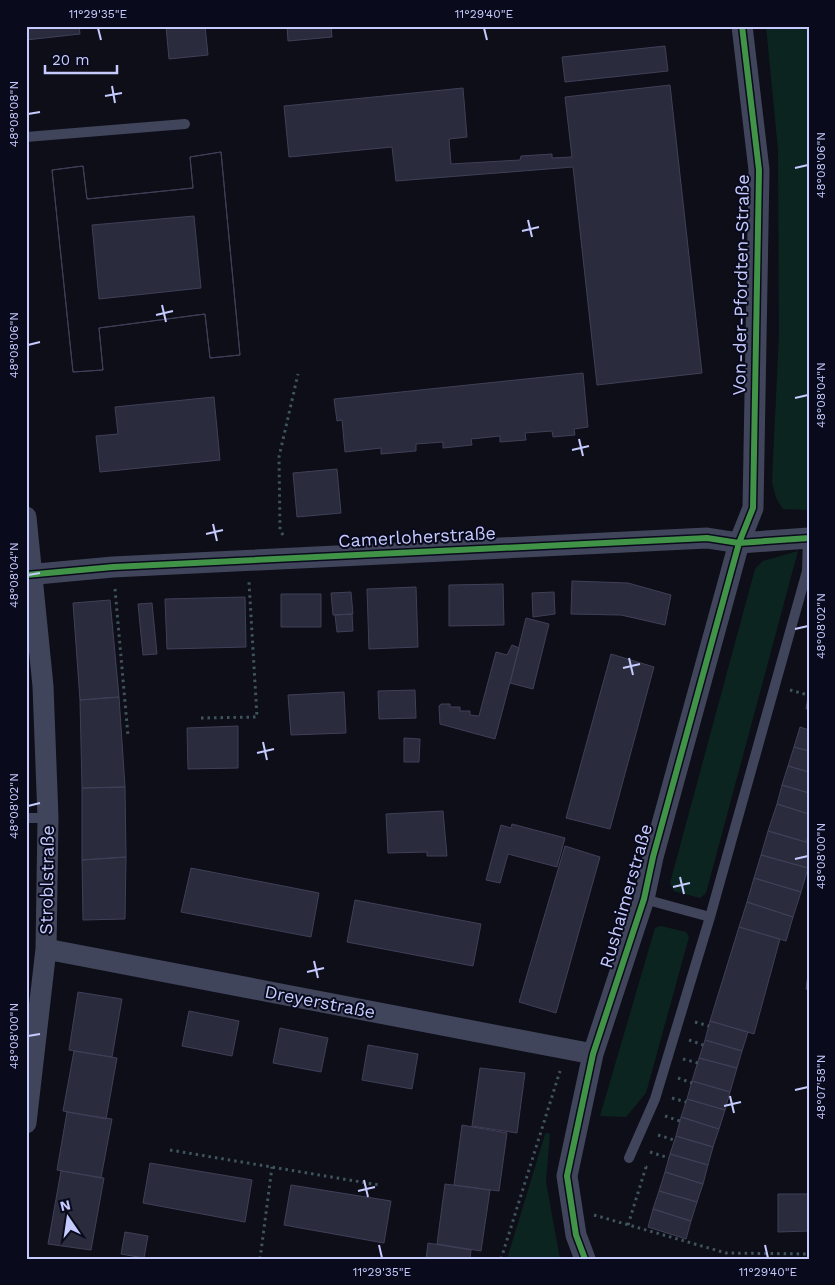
<svg xmlns="http://www.w3.org/2000/svg" width="835" height="1285" font-family="'Work Sans',sans-serif">
<rect width="100%" height="100%" fill="#0e0e19"/>
<path fill="#0c2420" d="M766 26H809V510L783 509 776 498 772 482 779 335 778 150Z
M798 551 706 893 700 898 674 891 670 883 755 569 763 561Z
M661 926 686 932 689 937 646 1093 626 1117 600 1116 655 928Z
M547 1133 550 1134 546 1182 560 1259H507L545 1134Z"/>
<path fill="#2a2b3d" stroke="#3f4058" fill-rule="evenodd" d="M26 26H79L80 34 26 40Z
M166 26H205L208 55 169 59Z
M287 26H331L332 37 288 41Z
M665 46 668 71 565 82 562 57Z
M670 85 702 373 597 385 573 167 396 181 392 147 289 157 284 106 463 88 467 137 449 139 451 164 520 160 521 156 552 154V158L572 157 565 97Z
M221 152 240 355 210 358 205 314 99 328 103 370 73 372 52 170 83 166 87 199 193 188 190 157ZM194 216 201 288 99 299 92 225Z
M221 152 240 355 210 358 205 314 99 328 103 370 73 372 52 170 83 166 87 199 193 188 190 157Z
M583 373 588 427 574 429 575 435 553 437 552 431 525 433 526 440 500 442V436L471 439 472 445 443 448V442L416 444V451L381 454V448L345 452 342 420 337 421 334 399Z
M214 397 220 460 100 472 96 436 118 434 115 407Z
M337 469 341 513 297 517 293 473Z
M572 581 628 583 671 595 665 625 621 615 571 614Z
M503 584 504 625 449 626V585Z
M416 587 418 647 369 649 367 589Z
M351 592 353 614 333 615 331 593Z
M554 592 555 614 533 617 532 593Z
M281 594H321V627H281Z
M245 597 246 647 167 649 165 599Z
M110 600 119 697 80 700 73 603Z
M152 603 157 654 143 655 138 604Z
M352 614 353 631 337 632 335 615Z
M526 618 549 624 533 689 510 683Z
M512 645 519 648 495 739 440 724 439 706 441 704H450V707H460V711H470V715L479 716 496 652 507 655Z
M611 654 654 667 610 829 566 818Z
M415 690 416 718 379 719 378 691Z
M809 691V709H806Z
M344 692 346 733 291 735 288 695Z
M119 697 125 787 82 788 80 700Z
M238 726V768L188 769 187 728Z
M800 727 809 730V751L794 747Z
M404 738 420 739 419 762H404Z
M794 747 809 751V772L788 766Z
M788 766 809 772V793L782 785Z
M782 785 809 793V814L777 804Z
M125 787 126 857 82 860V788Z
M777 804 809 814V833L806 842 768 831Z
M443 811 447 856H427V852L388 853 386 814Z
M512 824 565 838 557 867 508 854 500 883 486 880 501 825 511 828Z
M768 831 809 843 808 868 761 855Z
M565 846 600 857 556 1013 519 1002Z
M761 855 808 868 801 892 754 878Z
M126 857 125 919 83 920 82 860Z
M191 868 319 893 311 937 181 912Z
M754 878 801 892 793 917 747 902Z
M355 900 481 924 473 966 347 942Z
M747 902 793 917 786 941 739 927Z
M739 927 780 939 754 1034 710 1021Z
M809 967V990L806 989Z
M78 992 122 999 112 1057 69 1050Z
M189 1011 239 1021 232 1056 182 1046Z
M710 1021 748 1032 742 1051 705 1040Z
M280 1028 328 1038 321 1072 273 1063Z
M705 1040 742 1051 737 1068 699 1058Z
M368 1045 418 1054 412 1089 362 1080Z
M74 1051 117 1058 106 1119 63 1111Z
M699 1058 737 1068 730 1092 692 1081Z
M480 1068 525 1073 517 1133 472 1126Z
M692 1081 730 1092 725 1110 687 1099Z
M687 1099 725 1110 719 1129 681 1117Z
M67 1112 112 1119 101 1178 57 1170Z
M681 1117 719 1129 713 1147 676 1136Z
M462 1125 507 1133 499 1191 454 1185Z
M676 1136 713 1147 708 1165 670 1154Z
M670 1154 708 1165 703 1184 665 1172Z
M150 1163 252 1180 245 1222 143 1203Z
M61 1171 104 1178 91 1250 48 1244Z
M665 1172 703 1184 697 1202 659 1191Z
M445 1184 490 1190 481 1251 437 1244Z
M291 1185 391 1201 384 1243 284 1225Z
M659 1191 697 1202 691 1221 653 1209Z
M778 1194H809V1231L778 1232Z
M653 1209 691 1221 686 1239 648 1227Z
M125 1232 148 1236 144 1258 121 1254Z
M428 1243 471 1250 470 1259H426Z"/>
<g fill="none" stroke-linecap="round" stroke-linejoin="round">
<path stroke="#3f545d" stroke-width="3" stroke-dasharray="2.5 4" stroke-linecap="butt" d="M283 535 280 530 279 457 298 374
M115 589 128 736
M790 690 808 695
M201 718 257 717 249 582
M695 1022 709 1026
M689 1040 703 1045
M683 1059 698 1063
M678 1078 692 1083
M672 1098 686 1102
M665 1116 680 1121
M658 1135 674 1140
M170 1150 379 1185
M650 1152 669 1158
M594 1215 726 1253 809 1254
M628 1225 646 1167 643 1166
M260 1259 272 1167
M501 1259 560 1071"/>
<path stroke="#41455b" stroke-width="10" d="M26 137 185 124
M26 818H48
M644 899 710 917
M629 1158 655 1099 710 917 807 571 808 538"/>
<path stroke="#41455b" stroke-width="21" d="M26 517 43 686 48 818 46 949 26 1123
M26 575 113 567 707 538 739 543 809 538
M46 949 593 1054
M585 1259 576 1235 567 1176 593 1054 644 899 653 857 739 543 753 508 759 170 742 26"/>
<g stroke="#0a0a1d" stroke-width="9">
<path id="cycleway" d="M26 575 113 567 707 538 739 543 809 538
M585 1259 576 1235 567 1176 593 1054 644 899 653 857 739 543 753 508 759 170 742 26"/>
</g>
<use href="#cycleway" stroke="#419447" stroke-width="6"/>
</g>
<path fill="none" stroke="#c6cbff" stroke-width="2" d="M98 28 101 40M484 28 487 40M112 86 115 103M105 96 122 93M28 114 40 112M795 168 808 165M528 220 532 237M522 231 539 227M162 305 166 322M156 315 173 311M28 345 40 342M795 398 808 395M579 439 583 456M572 450 589 446M213 524 217 541M206 534 223 530M28 575 40 573M795 629 808 626M629 658 633 675M623 668 640 664M263 742 267 760M257 753 274 749M28 806 40 803M795 859 808 856M680 877 684 894M673 887 690 883M314 961 318 978M307 972 324 968M28 1036 40 1034M795 1090 808 1087M730 1096 734 1113M724 1106 741 1102M364 1180 368 1197M358 1191 375 1187M379 1245 382 1258M765 1245 768 1258"/>
<g text-anchor="middle" stroke-width="4" stroke-linejoin="round" paint-order="stroke">
<g font-size="18" fill="#c6cbff" stroke="#0a0a1d">
<text transform="translate(741 285) rotate(-89)" y="6">Von-der-Pfordten-Straße</text>
<text transform="translate(417 537) rotate(-3)" y="6">Camerloherstraße</text>
<text transform="translate(47 880) rotate(-89)" y="6">Stroblstraße</text>
<text transform="translate(626 896) rotate(-74)" y="6">Rushaimerstraße</text>
<text transform="translate(320 1002) rotate(11)" y="6">Dreyerstraße</text>
</g>
</g>
<rect width="835" height="1285" fill="none" stroke="#0a0a1d" stroke-width="55"/>
<g transform="translate(68 1218) rotate(347)" stroke="#0a0a1d" stroke-width="4" paint-order="stroke">
<path d="M0-4L9 19L0 12L-9 19Z" fill="#c6cbff"/>
<text y="-8" font-size="14" font-weight="bold" text-anchor="middle" fill="#c6cbff">N</text>
</g>
<path d="M45 65v8h72v-8" fill="none" stroke="#c6cbff" stroke-width="2.5"/>
<text x="52" y="65" font-size="15" fill="#c6cbff" stroke="#0a0a1d" stroke-width="4" paint-order="stroke">20 m</text>
<rect x="28" y="28" width="780" height="1230" fill="none" stroke="#c6cbff" stroke-width="2"/>
<g font-size="12" text-anchor="middle" fill="#c6cbff">
<text x="98" y="18">11°29'35"E</text>
<text x="484" y="18">11°29'40"E</text>
<text transform="translate(14 114) rotate(-90)" y="4">48°08'08"N</text>
<text transform="translate(821 165) rotate(-90)" y="4">48°08'06"N</text>
<text transform="translate(14 345) rotate(-90)" y="4">48°08'06"N</text>
<text transform="translate(821 395) rotate(-90)" y="4">48°08'04"N</text>
<text transform="translate(14 575) rotate(-90)" y="4">48°08'04"N</text>
<text transform="translate(821 626) rotate(-90)" y="4">48°08'02"N</text>
<text transform="translate(14 806) rotate(-90)" y="4">48°08'02"N</text>
<text transform="translate(821 856) rotate(-90)" y="4">48°08'00"N</text>
<text transform="translate(14 1036) rotate(-90)" y="4">48°08'00"N</text>
<text transform="translate(821 1087) rotate(-90)" y="4">48°07'58"N</text>
<text x="382" y="1276">11°29'35"E</text>
<text x="768" y="1276">11°29'40"E</text>
</g>
</svg>
